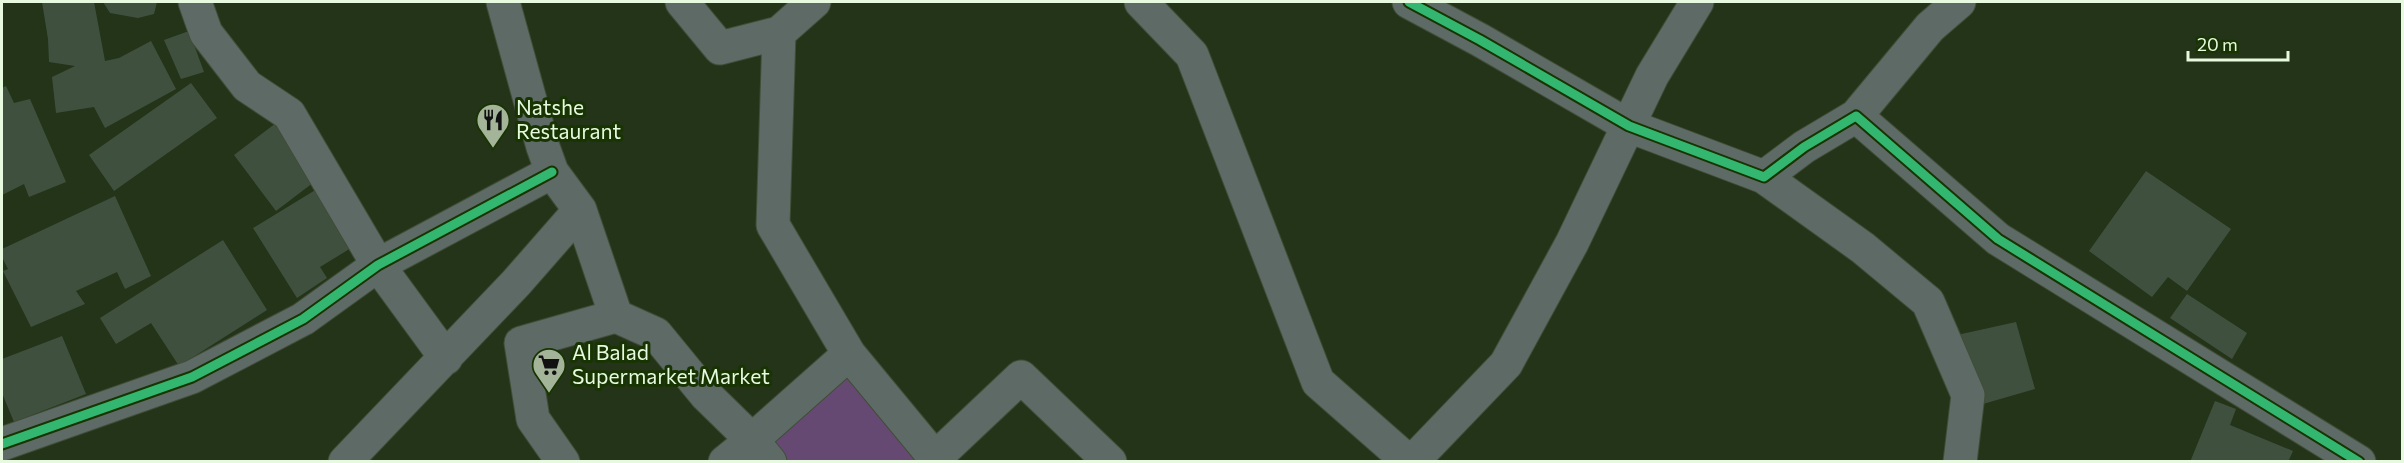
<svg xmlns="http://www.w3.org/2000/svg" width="2404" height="463" font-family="Commissioner,sans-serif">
<rect width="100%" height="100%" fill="#243419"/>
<path fill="#664972" d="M849 354 931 462 770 461 752 440Z"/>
<path fill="#3f513e" d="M42 2H94L105 61 119 58 151 41 176 89 105 128 94 107 56 113 52 77 75 66 49 62 48 39Z
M103 2H157L154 14 138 18 110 13Z
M189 31 204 72 181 79 164 40Z
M191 83 217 118 114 191 89 155Z
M6 86 14 103 30 99 66 182 29 197 24 184 2 195V88Z
M276 123 318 179 276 211 234 155Z
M2146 171 2231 229 2187 291 2168 277 2152 297 2089 251Z
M317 189 351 248 320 267 327 278 297 298 253 228Z
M115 196 151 276 125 289 117 272 76 291 85 304 31 327 3 271 8 269 2 257V249Z
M223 240 267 310 179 366 151 323 116 344 100 318Z
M2187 294 2247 333 2232 359 2170 318Z
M2016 322 2035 389 1976 406 1957 335Z
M62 336 86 394 14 422 2 393V359Z
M2215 401 2236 409 2230 425 2293 451 2288 462H2190Z"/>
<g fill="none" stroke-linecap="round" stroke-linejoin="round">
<g stroke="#404d37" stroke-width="35">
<path id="street" d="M195 2 206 33 247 86 289 114 378 265 446 358
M503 2 543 147 552 172 580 210 616 316 521 343 533 419 563 462
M682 2 720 48 779 33 773 225 849 354 935 458
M1141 2 1192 55 1318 382 1409 462
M1409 2 1480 40 1629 126 1764 177 1804 147 1856 116 1998 239 2359 462
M779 33 814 2
M1856 116 1930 27 1959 2
M1764 177 1863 248 1928 302 1968 395 1960 462
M616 316 656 334 706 395 752 440 770 462
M2 444 192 377 303 319 378 265 552 172
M345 462 516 283 580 210
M725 462 752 440 849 354
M931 462 1021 377 1110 462
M1412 462 1506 364 1572 243 1652 76 1697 2"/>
</g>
<use href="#street" stroke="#5e6a66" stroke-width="33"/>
<g stroke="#183402" stroke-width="13">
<path id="cycleway" d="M1409 2 1480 40 1629 126 1764 177 1804 147 1856 116 1998 239 2359 462
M2 444 192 377 303 319 378 265 552 172"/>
</g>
<use href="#cycleway" stroke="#33b770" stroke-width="9"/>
</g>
<defs>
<g id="restaurant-pin" transform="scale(1.725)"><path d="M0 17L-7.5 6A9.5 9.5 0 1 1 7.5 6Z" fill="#a3b499" stroke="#183402"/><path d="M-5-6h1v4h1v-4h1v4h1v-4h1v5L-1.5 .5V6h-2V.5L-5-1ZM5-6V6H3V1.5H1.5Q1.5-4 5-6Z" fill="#111"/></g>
<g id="supermarket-pin" transform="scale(1.725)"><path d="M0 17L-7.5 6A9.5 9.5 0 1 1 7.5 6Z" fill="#a3b499" stroke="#183402"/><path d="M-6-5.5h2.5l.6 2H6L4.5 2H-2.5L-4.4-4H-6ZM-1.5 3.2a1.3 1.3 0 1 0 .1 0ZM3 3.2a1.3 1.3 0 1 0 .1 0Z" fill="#111"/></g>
</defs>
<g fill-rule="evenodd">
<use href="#restaurant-pin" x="493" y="120"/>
<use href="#supermarket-pin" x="549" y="365"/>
</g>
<g text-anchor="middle" stroke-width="6" stroke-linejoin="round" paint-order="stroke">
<g font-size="21" fill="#e7f9de" stroke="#183402" text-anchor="start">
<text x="516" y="115">Natshe<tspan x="516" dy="24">Restaurant</tspan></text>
<text x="572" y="360">Al Balad<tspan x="572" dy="24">Supermarket Market</tspan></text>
</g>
</g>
<rect width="2404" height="463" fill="none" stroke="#e7f9de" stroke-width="6"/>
<path d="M2188 51v9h100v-9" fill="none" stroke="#e7f9de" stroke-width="3"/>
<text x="2197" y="51" font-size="18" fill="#e7f9de" stroke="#183402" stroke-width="4.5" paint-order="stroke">20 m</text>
</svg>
